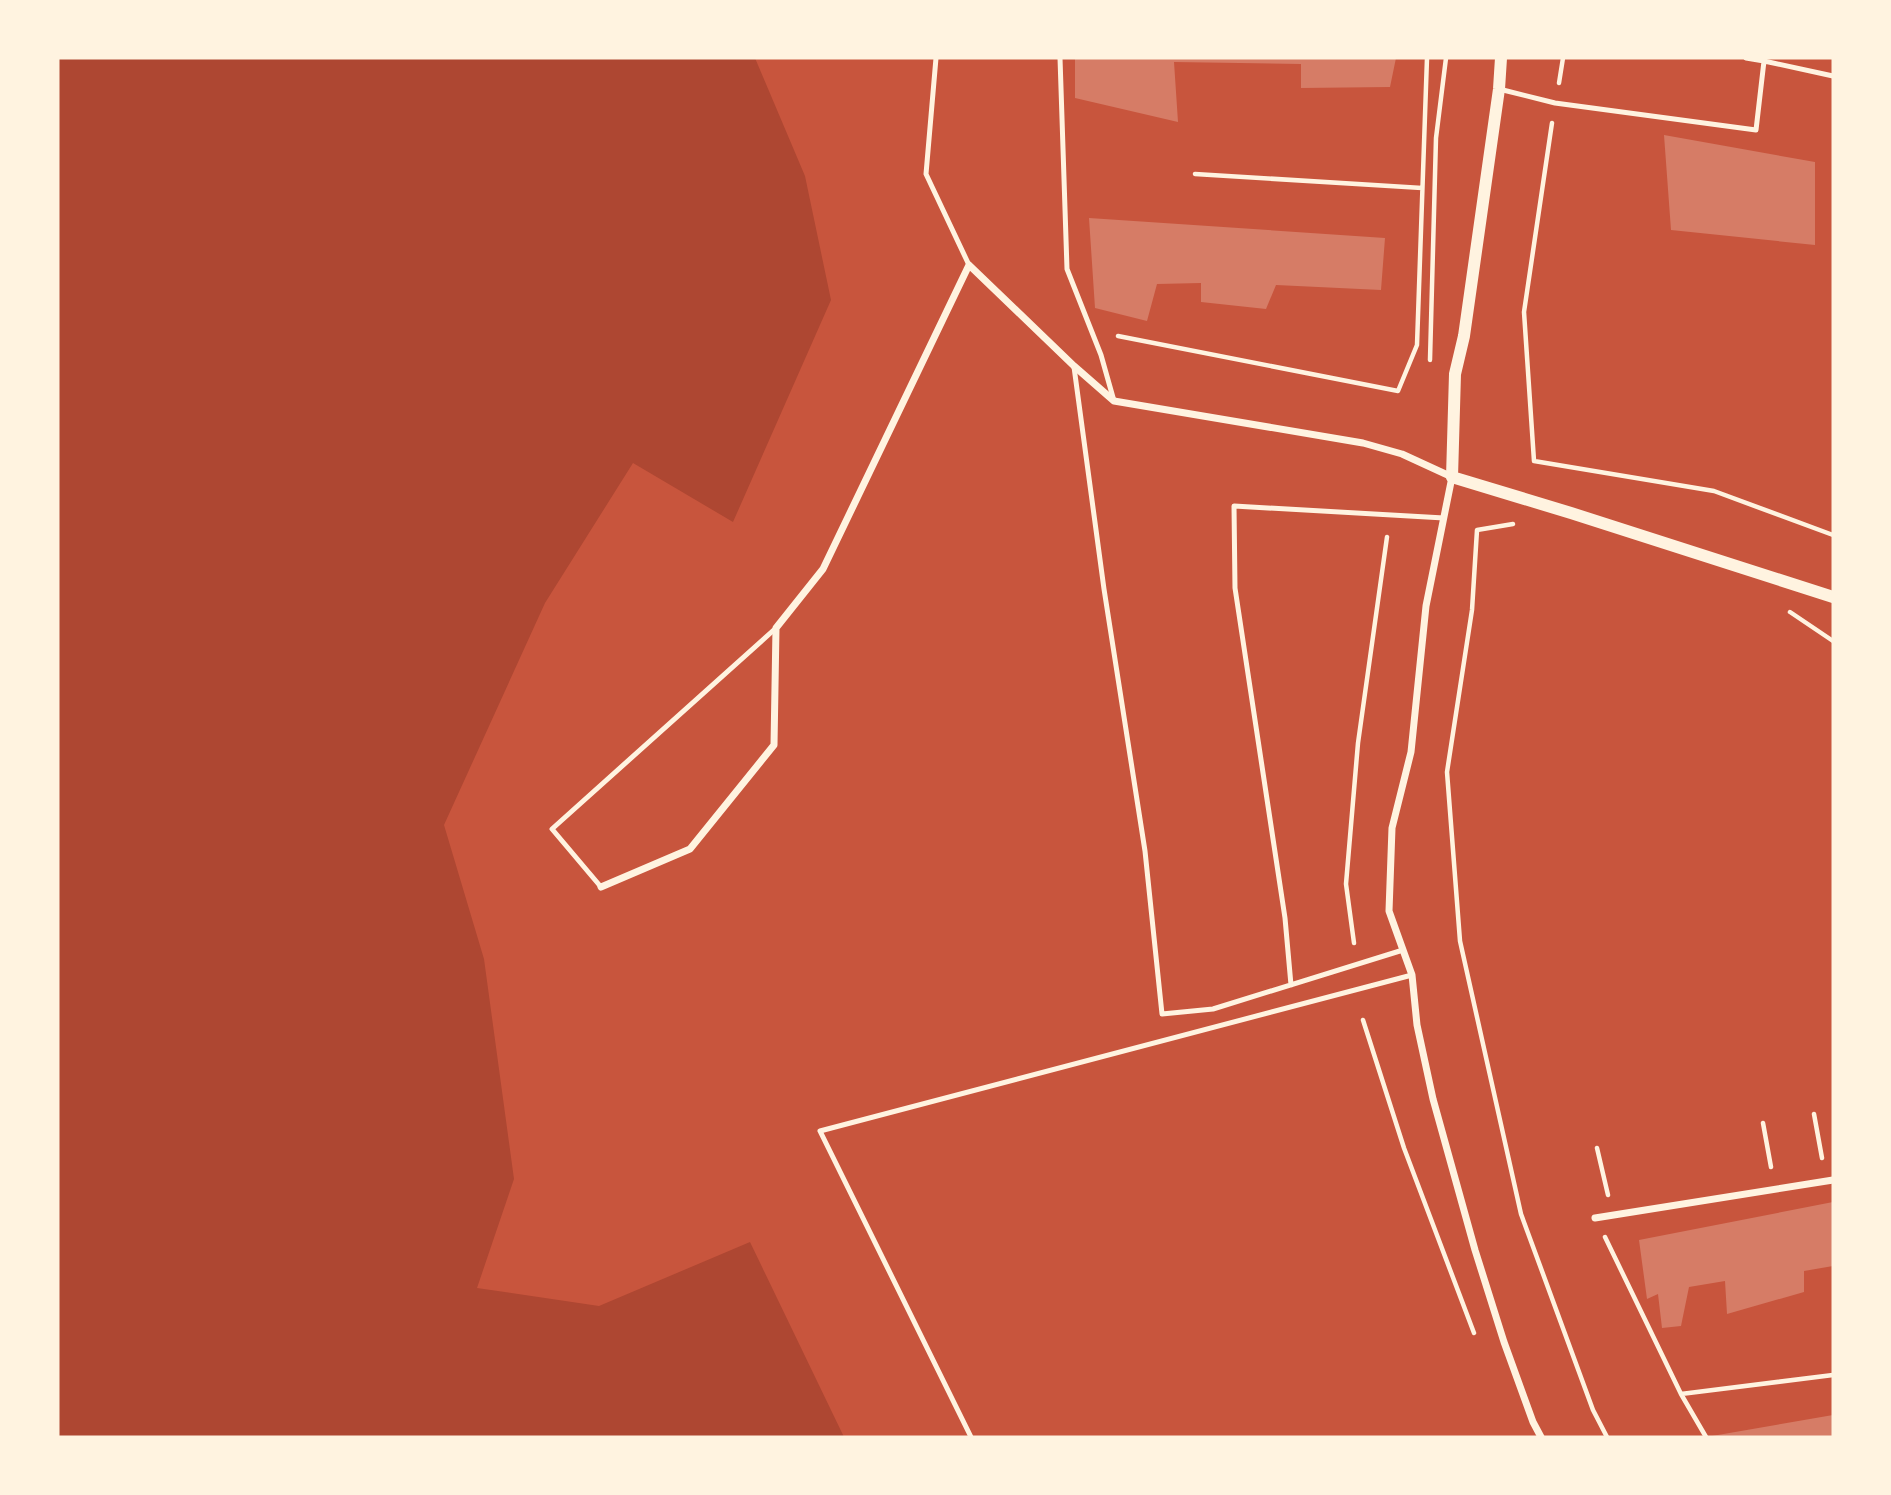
<svg xmlns="http://www.w3.org/2000/svg" width="1891" height="1495" font-family="'Space Grotesk',sans-serif">
<rect width="100%" height="100%" fill="#c8553d"/>
<path fill="#ae4732" d="M58 58H755L805 176 831 300 733 522 633 463 545 603 444 825 484 959 514 1179 477 1288 599 1306 750 1242 844 1437H58Z"/>
<path fill="#d67c66" d="M1075 58H1396L1390 87 1301 88V64L1174 62 1178 122 1075 98Z
M1664 135 1815 162V245L1671 230Z
M1089 218 1385 238 1381 290 1276 285 1266 309 1201 302V283L1157 284 1147 321 1095 308Z
M1833 1202V1266L1804 1271V1292L1727 1314 1725 1281 1689 1287 1681 1326 1662 1328 1658 1294 1647 1299 1639 1240Z
M1833 1415V1437H1712V1436Z"/>
<g fill="none" stroke-linecap="round" stroke-linejoin="round">
<path stroke="#fff3e0" stroke-width="4.5" d="M1559 83 1563 58
M1552 123 1524 312 1534 461 1714 491 1833 535
M1195 174 1422 188
M1118 336 1398 391 1417 345 1427 58
M1430 360 1436 138 1446 58
M1513 524 1477 530 1472 610 1447 772 1460 941 1521 1214 1593 1410 1607 1437
M1790 612 1833 641
M1354 943 1346 884 1358 743 1387 537
M1363 1020 1404 1148 1474 1333
M1814 1114 1822 1158
M1763 1123 1771 1167
M1597 1148 1608 1195
M1605 1237 1681 1394
M1706 1437 1681 1394 1833 1375"/>
<path stroke="#fff3e0" stroke-width="5" d="M936 58 926 174 969 265
M1060 58 1067 269 1101 355 1114 401
M1746 58 1764 61
M1499 89 1555 103 1756 130 1764 61 1833 76
M1074 367 1104 589 1145 851 1162 1014 1213 1009 1403 950
M601 887 552 829 776 628
M1291 985 1285 918 1235 588 1234 506 1444 518
M971 1437 820 1131 1412 975"/>
<path stroke="#fff3e0" stroke-width="7" d="M601 887 690 849 774 745 776 628 823 569 969 265 1074 366 1114 401 1363 443 1402 454 1452 477 1426 606 1411 752 1392 828 1389 911 1412 975 1417 1025 1433 1099 1475 1250 1504 1342 1533 1422 1541 1437
M1595 1218 1833 1180"/>
<path stroke="#fff3e0" stroke-width="12" d="M1501 58 1499 89 1464 336 1455 374 1452 477 1571 513 1833 597"/>
</g>
<rect width="1891" height="1495" fill="none" stroke="#fff3e0" stroke-width="119"/>
</svg>
